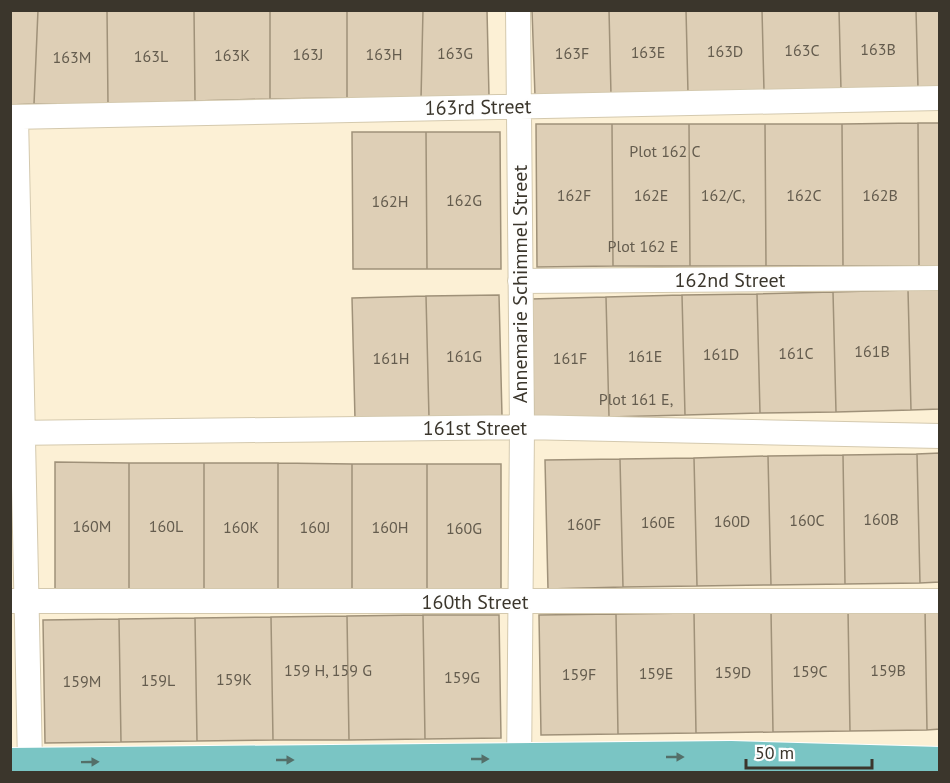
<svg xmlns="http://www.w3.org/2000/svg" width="950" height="783" font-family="'PT Sans',sans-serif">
<rect width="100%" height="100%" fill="#fcf0d5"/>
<path fill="#decfb6" stroke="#9f9179" stroke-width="1.5" d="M10 10H38L34 104 10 105Z
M38 10H107L108 104H34Z
M107 10H194L195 101 108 104Z
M194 10H270V99L195 101Z
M270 10H347V98L270 99Z
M347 10H423L421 99 347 98Z
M423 10H487L489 96 421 99Z
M532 10H609L611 95 535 96Z
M609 10H686L688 93 611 95Z
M686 10H762L764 91 688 93Z
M762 10H839L841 90 764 91Z
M839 10H916L918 88 841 90Z
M916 10H940V88H918Z
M918 123 919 266H843L842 124Z
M918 123H940V266H919Z
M536 124H612L613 266 537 267Z
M612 124H689L690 266H613Z
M689 124H765L766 266H690Z
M765 124H842L843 266H766Z
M352 132H426L427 269H353Z
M426 132H500L501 269H427Z
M908 290 911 410 836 412 833 292Z
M908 290H940V409L911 410Z
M833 292 836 412 760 413 757 294Z
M757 294 760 413 685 415 682 295Z
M499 295 502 416 429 418 426 296Z
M682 295 685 415 609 417 606 297Z
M426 296 429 418 355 419 352 298Z
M606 297 609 417 534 418 531 299Z
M940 453V582L920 583 917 454Z
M917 454 920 583 845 584 843 455Z
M843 455 845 584 771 585 768 456Z
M768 456 771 585 697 586 694 458Z
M694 458 697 586 623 587 620 459Z
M620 459 623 587 548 589 545 460Z
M55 462 129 463V590L55 589Z
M129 463H204V590H129Z
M204 463H278V590H204Z
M278 463 352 464V591L278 590Z
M352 464H427V591H352Z
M427 464H501V591H427Z
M925 609 927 730 850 731 848 610Z
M925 609H940V729L927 730Z
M848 610 850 731 773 732 771 611Z
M771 611 773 732 696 733 694 613Z
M694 613 696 733 618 734 616 614Z
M616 614 618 734 541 735 539 615Z
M423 615 425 739 349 740 347 616Z
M423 615H499L501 738 425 739Z
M347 616 349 740H273L271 617Z
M271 617 273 740 197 741 195 618Z
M195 618 197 741 121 742 119 619Z
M119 619 121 742 45 743 43 620Z"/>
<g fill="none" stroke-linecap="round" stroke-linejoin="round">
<g stroke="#d4c9ae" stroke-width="26">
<path id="minor" d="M518 10 522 427 519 772
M10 117 940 98
M16 117 30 762
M520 281 940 278
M10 433 522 427 940 436
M10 601H940"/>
</g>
<g stroke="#fff" stroke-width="32">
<path id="major" d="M10 763 731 756 940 762"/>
</g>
<use href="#minor" stroke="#fff" stroke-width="24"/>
<use href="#major" stroke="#7ac5c4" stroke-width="30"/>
</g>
<defs><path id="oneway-solid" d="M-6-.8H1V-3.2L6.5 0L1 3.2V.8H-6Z" transform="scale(1.5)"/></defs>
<g fill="#546f69">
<use href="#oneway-solid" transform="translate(675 757)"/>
<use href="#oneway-solid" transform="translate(480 759)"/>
<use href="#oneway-solid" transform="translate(285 760)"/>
<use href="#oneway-solid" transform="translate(90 762) rotate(-1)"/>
</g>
<g text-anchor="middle" stroke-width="4.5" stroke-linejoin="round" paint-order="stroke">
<g font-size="16" fill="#645c4e">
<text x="878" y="55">163B</text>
<text x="802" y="56">163C</text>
<text x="725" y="57">163D</text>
<text x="648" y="58">163E</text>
<text x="455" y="59">163G</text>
<text x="572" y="59">163F</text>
<text x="308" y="60">163J</text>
<text x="384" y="60">163H</text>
<text x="232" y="61">163K</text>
<text x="151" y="62">163L</text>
<text x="72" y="63">163M</text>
<text x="665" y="157">Plot 162 C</text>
<text x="574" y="201">162F</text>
<text x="651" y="201">162E</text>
<text x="723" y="201">162/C,</text>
<text x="804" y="201">162C</text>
<text x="880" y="201">162B</text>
<text x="464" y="206">162G</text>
<text x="390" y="207">162H</text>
<text x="643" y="252">Plot 162 E</text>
<text x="872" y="357">161B</text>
<text x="796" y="359">161C</text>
<text x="721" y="360">161D</text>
<text x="464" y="362">161G</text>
<text x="645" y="362">161E</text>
<text x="391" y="364">161H</text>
<text x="570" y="364">161F</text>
<text x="636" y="405">Plot 161 E,</text>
<text x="881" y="525">160B</text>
<text x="807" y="526">160C</text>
<text x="732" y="527">160D</text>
<text x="658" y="528">160E</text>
<text x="584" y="530">160F</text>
<text x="92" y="532">160M</text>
<text x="166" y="532">160L</text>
<text x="241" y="533">160K</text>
<text x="315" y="533">160J</text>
<text x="390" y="533">160H</text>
<text x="464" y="534">160G</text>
<text x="328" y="676">159 H, 159 G</text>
<text x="888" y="676">159B</text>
<text x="810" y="677">159C</text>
<text x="733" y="678">159D</text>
<text x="656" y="679">159E</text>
<text x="579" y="680">159F</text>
<text x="462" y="683">159G</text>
<text x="234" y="685">159K</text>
<text x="158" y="686">159L</text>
<text x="82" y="687">159M</text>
</g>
<g font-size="20" fill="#3b362c" stroke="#fefefe">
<text transform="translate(478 107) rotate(-1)" y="7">163rd Street</text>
<text x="730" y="287">162nd Street</text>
<text transform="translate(520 284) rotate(-90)" y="7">Annemarie Schimmel Street</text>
<text x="475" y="435">161st Street</text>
<text x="475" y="609">160th Street</text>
</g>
</g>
<rect width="950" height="783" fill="none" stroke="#3b362c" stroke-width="24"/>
<path d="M746 759v9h126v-9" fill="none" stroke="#3b362c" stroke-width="3"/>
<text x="755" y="759" font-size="18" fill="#3b362c" stroke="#fefefe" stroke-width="4.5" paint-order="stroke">50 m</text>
</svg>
